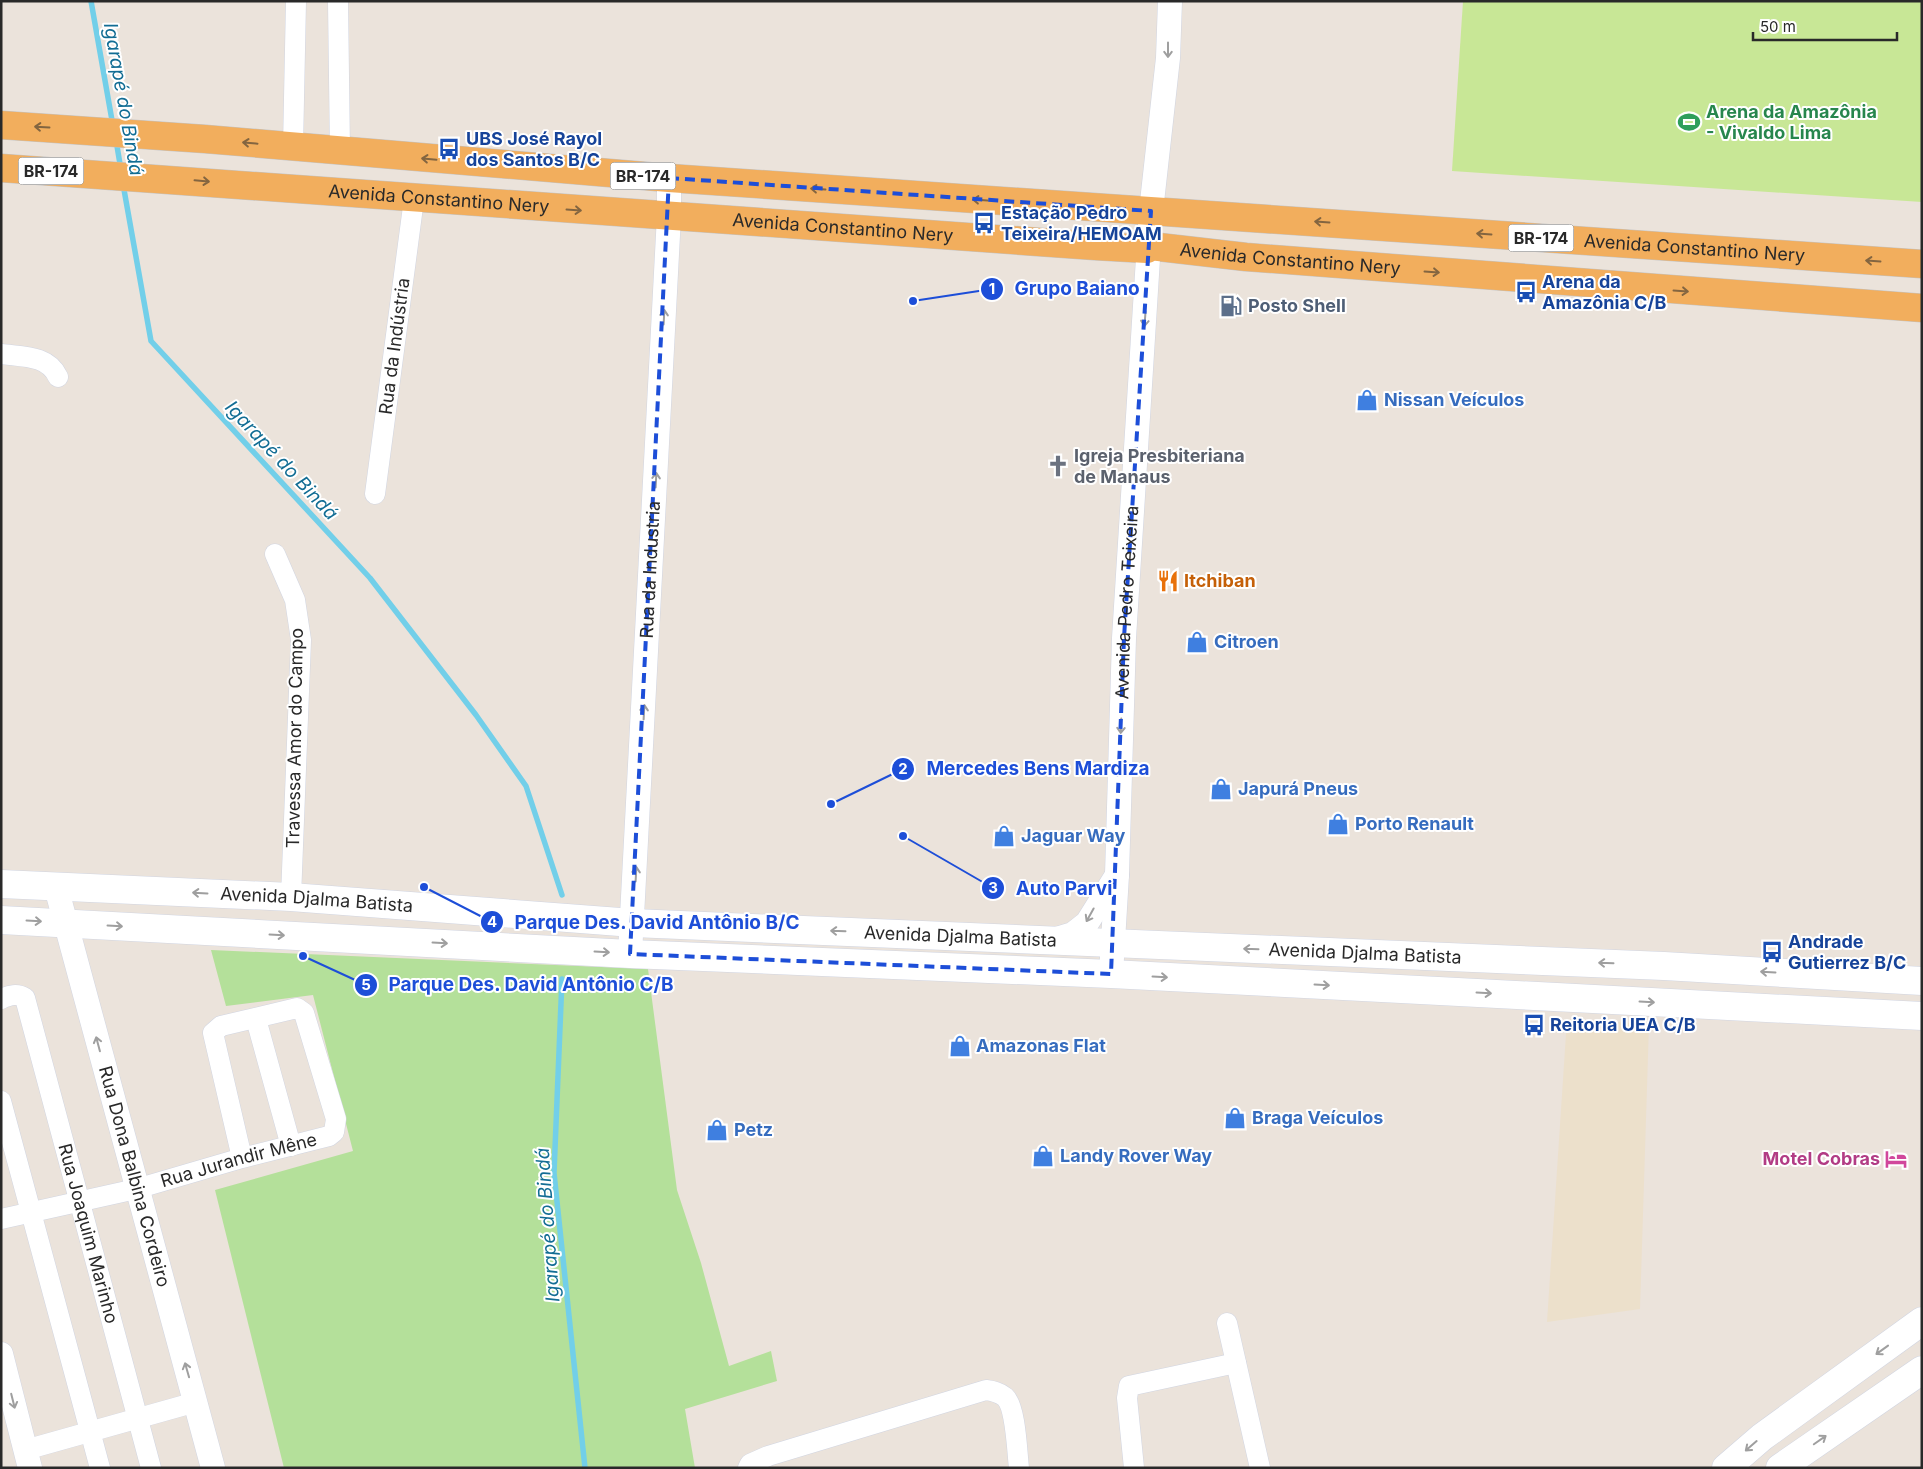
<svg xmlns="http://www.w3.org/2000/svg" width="1923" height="1469" font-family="Inter,sans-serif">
<rect width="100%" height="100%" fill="#ebe3db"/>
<path fill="#ece0cb" d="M1567 1019 1649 1024 1640 1309 1547 1322Z"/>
<path fill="#b4e09a" d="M211 950 648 969 677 1190 701 1263 729 1366 771 1351 777 1381 685 1409 695 1468H284L215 1190 353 1151 313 995 226 1006Z"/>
<path fill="#c8e796" d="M1463 1H1922V202L1452 171Z"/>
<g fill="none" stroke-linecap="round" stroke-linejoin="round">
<path stroke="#72cfe9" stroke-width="5.5" d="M91 1 113 126
M116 140 121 170
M123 184 151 341 370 578 476 715 526 786 562 895
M562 979 554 1173 585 1468"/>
<g stroke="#d1d5e1" stroke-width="21">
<g id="minor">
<path d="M338 1 340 152"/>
<path d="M293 147 296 1"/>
<path d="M1 354C23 357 48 355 58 377"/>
<path id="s1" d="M375 494 414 199"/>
<path d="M275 554 295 600 301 640 291 897"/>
<path id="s2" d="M1 999C10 995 17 993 25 998L151 1468"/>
<path d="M256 1019 291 1146"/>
<path d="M1 1101 100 1468"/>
<path id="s3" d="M1 1219 136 1189 242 1158 329 1136 334 1132 336 1119 304 1013 297 1008 221 1026 213 1033 242 1158"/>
<path d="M1227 1323 1260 1468"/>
<path d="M25 1450 196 1402"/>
<path d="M748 1468 750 1464 768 1456 986 1390C993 1391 999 1392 1005 1397 1016 1407 1017 1452 1019 1468"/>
<path d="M1134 1468 1127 1398 1129 1386 1236 1363"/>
</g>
</g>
<g stroke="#d1d5e1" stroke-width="25">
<g id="tertiary">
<path id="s4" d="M56 887 213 1468"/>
<path d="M1050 941 1073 934 1087 923 1117 875"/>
<path id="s5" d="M630 954 669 216V178"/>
<path id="s6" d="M1111 974 1117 875 1124 638 1151 211 1168 58 1170 1"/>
<path d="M1 1354 30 1468"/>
</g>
</g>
<g stroke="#d1d5e1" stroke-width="29">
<g id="secondary">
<path id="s7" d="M1 884 291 897 633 923 1664 966 1922 981"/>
<path d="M1 920 630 954 1111 974 1922 1016"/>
<path d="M1726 1468 1762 1437 1922 1321"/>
<path d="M1780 1468 1922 1370"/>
</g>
</g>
<g stroke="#c3c3c3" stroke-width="29">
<g id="trunk">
<path id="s8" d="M1 125 205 139 669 178 1922 264"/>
<path id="s9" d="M1 168 1095 246 1147 249 1150 246 1246 257 1922 308"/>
</g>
</g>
<use href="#minor" stroke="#fff" stroke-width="20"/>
<use href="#tertiary" stroke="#fff" stroke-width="24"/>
<use href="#secondary" stroke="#fff" stroke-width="28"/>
<use href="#trunk" stroke="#f2ae5d" stroke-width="28"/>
</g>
<defs><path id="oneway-shaft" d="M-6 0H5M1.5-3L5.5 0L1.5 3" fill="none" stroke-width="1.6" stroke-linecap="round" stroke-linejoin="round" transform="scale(1.25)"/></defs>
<g stroke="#9f9f9f">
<use href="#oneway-shaft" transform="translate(1168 50) rotate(90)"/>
<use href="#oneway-shaft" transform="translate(664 317) rotate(-87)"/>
<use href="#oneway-shaft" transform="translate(1145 319) rotate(94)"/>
<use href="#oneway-shaft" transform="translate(656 480) rotate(-87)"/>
<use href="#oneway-shaft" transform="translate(644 712) rotate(-87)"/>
<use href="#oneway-shaft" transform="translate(1121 726) rotate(92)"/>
<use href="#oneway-shaft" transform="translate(636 874) rotate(-87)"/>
<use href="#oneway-shaft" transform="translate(200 893) rotate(-177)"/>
<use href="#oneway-shaft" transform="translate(1090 915) rotate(119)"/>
<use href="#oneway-shaft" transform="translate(34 921) rotate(3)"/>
<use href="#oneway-shaft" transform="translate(115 926) rotate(3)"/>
<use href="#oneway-shaft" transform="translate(838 931) rotate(-178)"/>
<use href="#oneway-shaft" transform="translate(277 935) rotate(3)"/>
<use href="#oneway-shaft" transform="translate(440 943) rotate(3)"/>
<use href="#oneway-shaft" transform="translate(1251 949) rotate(-178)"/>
<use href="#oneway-shaft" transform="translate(602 952) rotate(3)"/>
<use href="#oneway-shaft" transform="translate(1606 963) rotate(-178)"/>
<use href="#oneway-shaft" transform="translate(1768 972) rotate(-177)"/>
<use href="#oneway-shaft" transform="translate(1160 977) rotate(3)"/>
<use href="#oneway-shaft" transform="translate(1322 985) rotate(3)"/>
<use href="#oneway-shaft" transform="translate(1484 993) rotate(3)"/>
<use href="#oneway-shaft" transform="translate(1647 1002) rotate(3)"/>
<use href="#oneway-shaft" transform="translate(98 1044) rotate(-105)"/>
<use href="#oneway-shaft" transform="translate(1882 1350) rotate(144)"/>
<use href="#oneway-shaft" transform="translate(187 1370) rotate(-106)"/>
<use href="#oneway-shaft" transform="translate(13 1401) rotate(76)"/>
<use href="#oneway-shaft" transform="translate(1820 1440) rotate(-35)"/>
<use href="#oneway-shaft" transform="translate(1751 1446) rotate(139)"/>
</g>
<g stroke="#836540">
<use href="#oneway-shaft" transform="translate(42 127) rotate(-177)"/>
<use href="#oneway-shaft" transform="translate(250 143) rotate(-175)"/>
<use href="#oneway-shaft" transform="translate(429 159) rotate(-175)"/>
<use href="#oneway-shaft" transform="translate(202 181) rotate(5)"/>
<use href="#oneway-shaft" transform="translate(818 189) rotate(-176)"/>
<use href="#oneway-shaft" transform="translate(980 200) rotate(-176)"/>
<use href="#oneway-shaft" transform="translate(574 210) rotate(4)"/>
<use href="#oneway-shaft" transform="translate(1322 222) rotate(-176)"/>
<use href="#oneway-shaft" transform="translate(1484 234) rotate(-176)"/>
<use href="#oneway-shaft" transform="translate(1873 261) rotate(-176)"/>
<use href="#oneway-shaft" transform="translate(1432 272) rotate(4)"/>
<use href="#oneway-shaft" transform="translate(1681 291) rotate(4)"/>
</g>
<path fill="none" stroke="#1d4ed8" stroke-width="4" stroke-dasharray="10 6" stroke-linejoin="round" d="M669 178 1151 211 1124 638 1111 974 630 954Z"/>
<defs>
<g id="stadium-bare" transform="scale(1.725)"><path d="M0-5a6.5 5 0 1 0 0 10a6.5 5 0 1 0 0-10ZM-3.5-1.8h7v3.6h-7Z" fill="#2e9e5b" stroke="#fff" stroke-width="2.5" paint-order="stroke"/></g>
<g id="bus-bare" transform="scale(1.725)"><path d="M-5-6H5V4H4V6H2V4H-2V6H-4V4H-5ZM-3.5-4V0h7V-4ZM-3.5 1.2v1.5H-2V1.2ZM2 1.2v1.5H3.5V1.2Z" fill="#1a4fb4" stroke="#fff" stroke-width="2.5" paint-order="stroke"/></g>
<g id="fuel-bare" transform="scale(1.725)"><path d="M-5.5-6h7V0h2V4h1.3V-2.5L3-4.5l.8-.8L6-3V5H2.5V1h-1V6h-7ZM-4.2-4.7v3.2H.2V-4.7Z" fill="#5c6f8a" stroke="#fff" stroke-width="2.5" paint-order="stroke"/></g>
<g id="shop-bare" transform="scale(1.725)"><path d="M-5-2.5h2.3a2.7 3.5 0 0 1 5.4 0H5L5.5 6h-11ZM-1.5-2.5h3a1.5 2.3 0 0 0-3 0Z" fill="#3f7fe0" stroke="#fff" stroke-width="2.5" paint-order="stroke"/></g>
<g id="church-bare" transform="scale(1.725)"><path d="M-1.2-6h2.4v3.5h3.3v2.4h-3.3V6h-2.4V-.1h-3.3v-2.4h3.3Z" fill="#6b7280" stroke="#fff" stroke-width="2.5" paint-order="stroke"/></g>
<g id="restaurant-bare" transform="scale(1.725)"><path d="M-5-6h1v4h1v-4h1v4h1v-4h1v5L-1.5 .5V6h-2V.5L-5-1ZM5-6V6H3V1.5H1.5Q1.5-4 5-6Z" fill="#e8710a" stroke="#fff" stroke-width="2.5" paint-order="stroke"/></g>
<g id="hotel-bare" transform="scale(1.725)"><path d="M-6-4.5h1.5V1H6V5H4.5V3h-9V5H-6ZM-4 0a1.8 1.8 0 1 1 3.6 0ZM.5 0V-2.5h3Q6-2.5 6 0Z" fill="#d1479c" stroke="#fff" stroke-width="2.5" paint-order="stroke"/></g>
</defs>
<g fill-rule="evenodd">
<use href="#stadium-bare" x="1689" y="122"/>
<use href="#bus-bare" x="449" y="149"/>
<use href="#bus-bare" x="984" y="223"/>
<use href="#bus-bare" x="1526" y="292"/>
<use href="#fuel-bare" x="1231" y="306"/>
<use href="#shop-bare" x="1367" y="400"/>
<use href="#church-bare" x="1058" y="466"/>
<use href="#restaurant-bare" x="1168" y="581"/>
<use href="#shop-bare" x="1197" y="642"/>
<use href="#shop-bare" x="1221" y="789"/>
<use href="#shop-bare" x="1338" y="824"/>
<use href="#shop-bare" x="1004" y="836"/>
<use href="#bus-bare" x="1772" y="952"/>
<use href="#bus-bare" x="1534" y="1025"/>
<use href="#shop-bare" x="960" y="1046"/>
<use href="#shop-bare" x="1235" y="1118"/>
<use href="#shop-bare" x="717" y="1130"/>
<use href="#shop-bare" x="1043" y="1156"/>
<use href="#hotel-bare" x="1896" y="1159"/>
</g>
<g text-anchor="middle" stroke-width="4" stroke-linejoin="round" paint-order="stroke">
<g fill="#fff" stroke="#696969" stroke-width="1">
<rect x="18.5" y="157.5" width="65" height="27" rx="4"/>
<rect x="610.5" y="162.5" width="65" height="27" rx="4"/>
<rect x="1508.5" y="224.5" width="65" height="27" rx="4"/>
</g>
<g font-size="16" font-weight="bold" fill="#292929">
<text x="51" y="177">BR-174</text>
<text x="643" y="182">BR-174</text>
<text x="1541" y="244">BR-174</text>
</g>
<g font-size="18" font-weight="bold" fill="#27864d" stroke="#fff" text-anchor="start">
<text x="1706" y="118">Arena da Amazônia<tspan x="1706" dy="21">- Vivaldo Lima</tspan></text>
</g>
<g font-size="18" font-weight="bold" fill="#164399" stroke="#fff" text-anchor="start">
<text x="466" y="145">UBS José Rayol<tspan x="466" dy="21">dos Santos B/C</tspan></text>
<text x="1001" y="219">Estação Pedro<tspan x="1001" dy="21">Teixeira/HEMOAM</tspan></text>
<text x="1542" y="288">Arena da<tspan x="1542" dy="21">Amazônia C/B</tspan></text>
<text x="1788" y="948">Andrade<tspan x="1788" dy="21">Gutierrez B/C</tspan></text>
<text x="1550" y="1031">Reitoria UEA C/B</text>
</g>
<g font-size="18" fill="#292929" stroke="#fff">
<text dy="6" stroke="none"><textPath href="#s9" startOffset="439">Avenida Constantino Nery</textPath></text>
<text dy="6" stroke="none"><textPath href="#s9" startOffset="844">Avenida Constantino Nery</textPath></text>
<text dy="6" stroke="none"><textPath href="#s8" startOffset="1698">Avenida Constantino Nery</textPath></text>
<text dy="6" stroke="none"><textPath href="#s9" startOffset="1294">Avenida Constantino Nery</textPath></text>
<text dy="6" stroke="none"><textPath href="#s1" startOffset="149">Rua da Indústria</textPath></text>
<text dy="6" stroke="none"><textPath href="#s5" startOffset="385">Rua da Industria</textPath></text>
<text dy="6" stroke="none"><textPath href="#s6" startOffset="372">Avenida Pedro Teixeira</textPath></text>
<text transform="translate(295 738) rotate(-89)" y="6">Travessa Amor do Campo</text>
<text dy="6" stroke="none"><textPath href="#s7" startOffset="316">Avenida Djalma Batista</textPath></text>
<text dy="6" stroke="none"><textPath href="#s7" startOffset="961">Avenida Djalma Batista</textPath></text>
<text dy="6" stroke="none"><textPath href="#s7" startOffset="1366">Avenida Djalma Batista</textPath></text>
<text dy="6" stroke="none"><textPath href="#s3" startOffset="245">Rua Jurandir Mêne</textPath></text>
<text dy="6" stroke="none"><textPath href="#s4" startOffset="300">Rua Dona Balbina Cordeiro</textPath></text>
<text dy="6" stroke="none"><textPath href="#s2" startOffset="269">Rua Joaquim Marinho</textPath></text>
</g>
<g font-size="18" font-weight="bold" fill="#4e5e75" stroke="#fff" text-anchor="start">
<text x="1248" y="312">Posto Shell</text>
</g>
<g font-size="18" font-weight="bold" fill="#366cbe" stroke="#fff" text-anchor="start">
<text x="1384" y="406">Nissan Veículos</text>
<text x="1214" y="648">Citroen</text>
<text x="1238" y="795">Japurá Pneus</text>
<text x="1355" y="830">Porto Renault</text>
<text x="1021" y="842">Jaguar Way</text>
<text x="976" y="1052">Amazonas Flat</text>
<text x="1252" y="1124">Braga Veículos</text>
<text x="734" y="1136">Petz</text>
<text x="1060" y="1162">Landy Rover Way</text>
</g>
<g font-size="18" font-weight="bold" fill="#5b616d" stroke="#fff" text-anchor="start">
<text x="1074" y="462">Igreja Presbiteriana<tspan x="1074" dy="21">de Manaus</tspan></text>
</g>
<g font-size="18" font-weight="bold" fill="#c56008" stroke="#fff" text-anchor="start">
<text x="1184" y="587">Itchiban</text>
</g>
<g font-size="18" font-weight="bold" fill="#b23c85" stroke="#fff" text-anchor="end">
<text x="1880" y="1165">Motel Cobras</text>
</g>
<g font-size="19" font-style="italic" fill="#126d94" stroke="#fff">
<text transform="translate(124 99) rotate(80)" y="7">Igarapé do Bindá</text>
<text transform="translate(282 460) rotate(47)" y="7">Igarapé do Bindá</text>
<text transform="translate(547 1225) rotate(-94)" y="7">Igarapé do Bindá</text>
</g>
</g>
<path fill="none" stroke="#1d4ed8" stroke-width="2" d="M913 301L992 289M831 804L903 769M903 836L993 888M424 887L492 922M303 956L366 985"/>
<g fill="#1d4ed8" stroke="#fff" stroke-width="2">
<circle cx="913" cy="301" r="5"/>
<circle cx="831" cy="804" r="5"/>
<circle cx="903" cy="836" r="5"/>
<circle cx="424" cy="887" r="5"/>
<circle cx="303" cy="956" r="5"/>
<circle cx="992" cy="289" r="12"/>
<circle cx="903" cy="769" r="12"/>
<circle cx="993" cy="888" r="12"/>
<circle cx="492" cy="922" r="12"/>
<circle cx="366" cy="985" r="12"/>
</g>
<g font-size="15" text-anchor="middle" font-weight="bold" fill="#fff">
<text x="992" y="294">1</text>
<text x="903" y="774">2</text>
<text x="993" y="893">3</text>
<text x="492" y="927">4</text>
<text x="366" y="990">5</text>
</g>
<g font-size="19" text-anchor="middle" font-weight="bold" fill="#1d4ed8" stroke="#fff" stroke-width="4" stroke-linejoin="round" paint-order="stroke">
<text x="1077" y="295">Grupo Baiano</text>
<text x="1038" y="775">Mercedes Bens Mardiza</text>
<text x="1064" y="895">Auto Parvi</text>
<text x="657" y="929">Parque Des. David Antônio B/C</text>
<text x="531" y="991">Parque Des. David Antônio C/B</text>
</g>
<rect width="1923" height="1469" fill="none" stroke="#292929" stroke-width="5"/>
<path d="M1753 32v8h144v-8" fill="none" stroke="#292929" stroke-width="2.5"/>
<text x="1760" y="32" font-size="15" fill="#292929" stroke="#ffffff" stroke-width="4" paint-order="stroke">50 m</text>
</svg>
